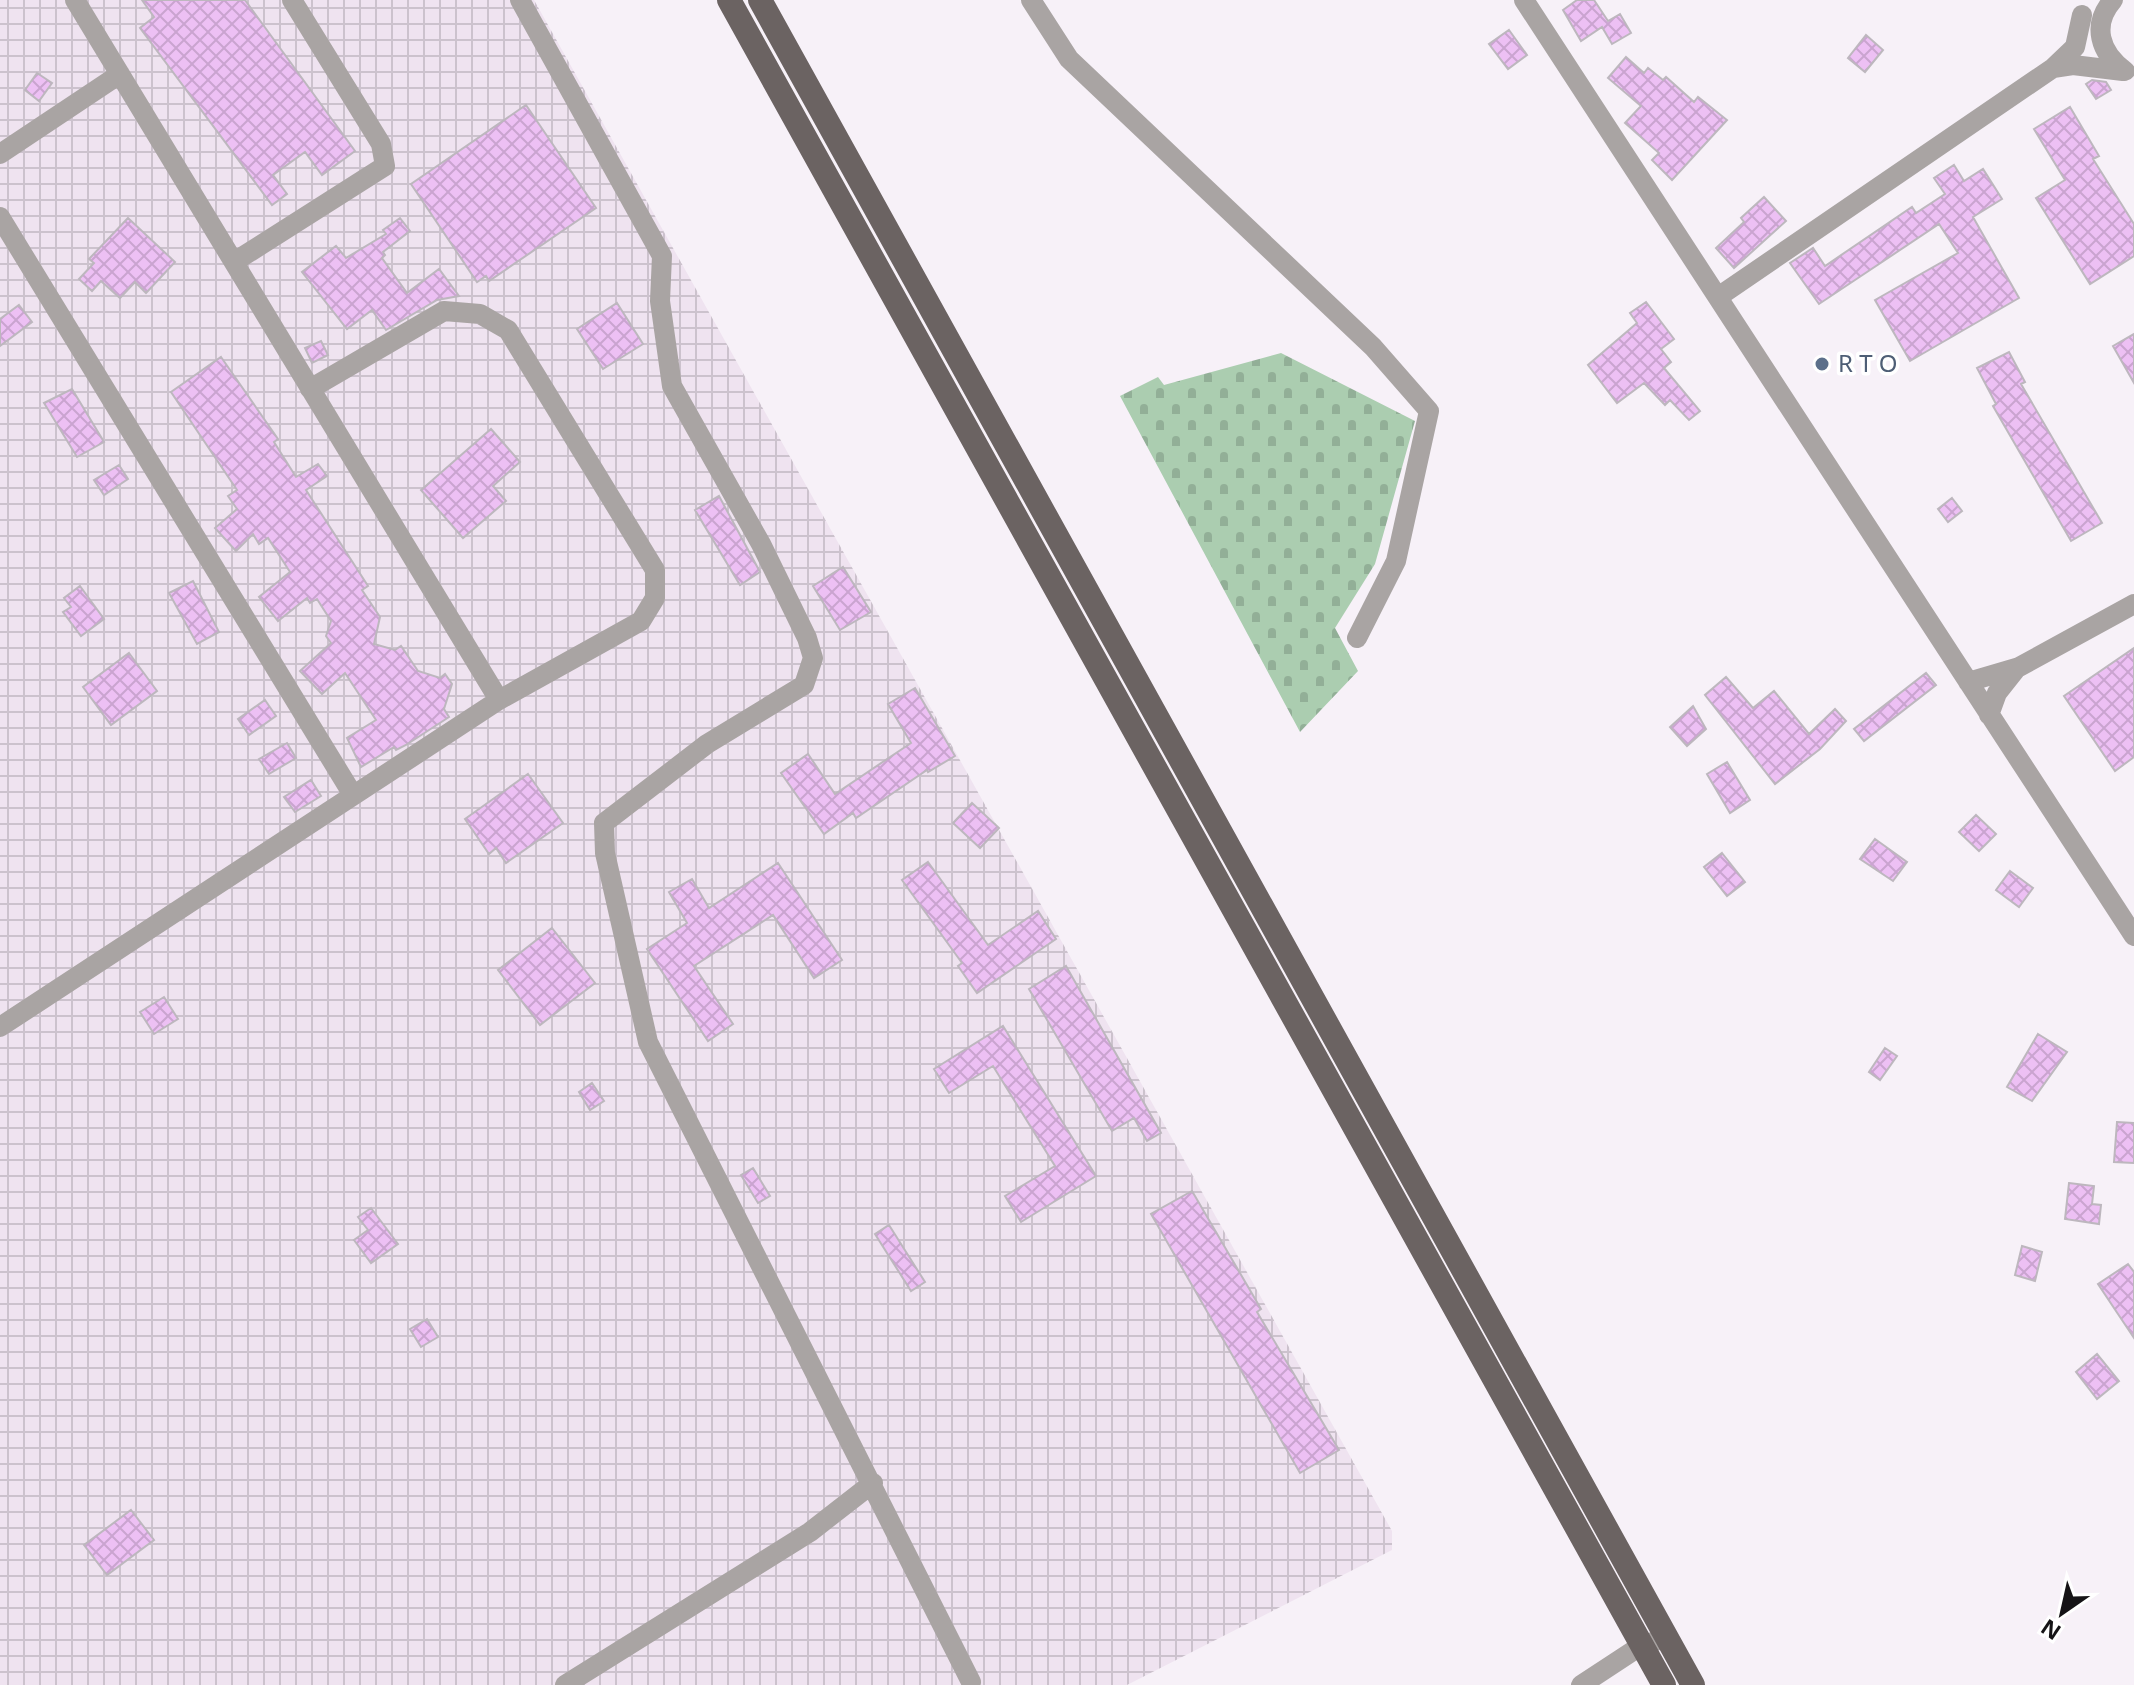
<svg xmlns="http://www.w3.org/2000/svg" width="2134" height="1685" font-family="'Noto Sans',sans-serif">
<defs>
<pattern id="industrial-grid" width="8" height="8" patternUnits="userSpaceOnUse" patternTransform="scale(2)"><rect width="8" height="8" fill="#efe3f0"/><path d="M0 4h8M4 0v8" fill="none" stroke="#ccc2cd"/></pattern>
<pattern id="cemetery-stones" width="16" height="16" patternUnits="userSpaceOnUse" patternTransform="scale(2)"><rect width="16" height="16" fill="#abcdb0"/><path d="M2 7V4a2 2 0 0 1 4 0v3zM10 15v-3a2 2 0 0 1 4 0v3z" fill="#92af97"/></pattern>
<pattern id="building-cross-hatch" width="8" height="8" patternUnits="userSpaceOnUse" patternTransform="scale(2)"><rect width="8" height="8" fill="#edc0f4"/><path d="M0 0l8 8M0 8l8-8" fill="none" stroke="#caa4d0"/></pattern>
</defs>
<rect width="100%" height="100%" fill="#f7f1f8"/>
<path fill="url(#industrial-grid)" d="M0 0H534L1392 1531V1550L1127 1685H0Z"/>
<path fill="url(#cemetery-stones)" d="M1281 353 1415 421 1375 564 1335 628 1358 671 1300 732 1120 396 1158 377 1164 385Z"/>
<path fill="url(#building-cross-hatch)" stroke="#bdb7be" stroke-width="2" d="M142 0H245L355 151 322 175 305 152 273 175 287 194 272 205 140 28 154 17Z
M1577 0H1594L1608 21 1620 14 1631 33 1612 44 1602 27 1581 41 1563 10Z
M1509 30 1527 55 1508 69 1489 44Z
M1866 35 1883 50 1865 72 1848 58Z
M1626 57 1644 73 1648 68 1663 80 1666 77 1694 102 1698 97 1727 120 1672 180 1652 160 1659 153 1625 123 1641 106 1608 78Z
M37 73 52 83 39 101 25 90Z
M2092 80 2106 82 2111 90 2096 99 2086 84Z
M526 105 596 208 489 281 486 276 477 282 411 184Z
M2070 107 2099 156 2093 159 2134 224V256L2090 284 2036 198 2065 180 2034 129Z
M1954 165 1964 181 1983 169 2002 199 1973 217 2019 298 1910 361 1875 300 1958 253 1939 224 1819 304 1790 263 1813 248 1825 266 1912 207 1916 213 1945 194 1934 178Z
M1764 197 1786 221 1734 268 1716 248 1744 222 1741 218Z
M128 218 175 262 146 293 135 282 120 298 101 281 92 291 79 279 94 263 89 259Z
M400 218 410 231 383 252 385 255 382 258 407 293 439 269 459 296 437 300 386 330 372 310 347 329 302 272 336 246 346 258 386 234 383 230Z
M1646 302 1674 339 1661 349 1671 362 1664 368 1700 411 1689 420 1670 400 1665 405 1644 383 1617 403 1588 365 1637 323 1630 313Z
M617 303 643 344 603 369 577 329Z
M19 305 32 322 0 346V319Z
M2134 334V383L2113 346Z
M321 341 328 355 312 363 305 348Z
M2009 352 2025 382 2021 384 2102 523 2071 541 1993 406 1996 404 1977 368Z
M221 357 278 439 274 442 296 477 318 464 327 476 306 490 368 586 362 590 380 617 374 644 395 650 401 646 418 671 440 678 445 674 452 684 444 709 449 717 406 745 396 750 394 747 361 767 347 738 376 720 345 673 322 694 300 671 331 643 326 636 331 621 317 599 310 603 307 598 278 621 259 597 290 572 268 538 259 544 253 534 236 551 215 528 237 509 228 496 237 490 171 392Z
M72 389 104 442 77 457 44 403Z
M491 429 520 462 493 486 506 501 463 538 421 490Z
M119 465 128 479 104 495 94 480Z
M719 496 760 572 740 585 695 510Z
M1952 498 1962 511 1948 522 1938 509Z
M843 567 871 612 840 630 813 586Z
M193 581 219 632 197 644 169 593Z
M80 586 104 619 81 636 63 612 71 607 64 598Z
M2134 648V757L2115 771 2064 696Z
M129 653 157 691 111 725 83 687Z
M1926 673 1936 685 1864 741 1854 729Z
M1726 677 1753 708 1774 691 1809 734 1835 709 1846 721 1820 749 1775 784 1705 695Z
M915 688 955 756 928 772 927 770 856 818 853 813 824 834 781 773 808 754 835 794 911 743 888 704Z
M265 700 276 716 249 735 238 719Z
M1693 706 1706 729 1687 746 1670 727Z
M287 743 296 758 269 774 259 759Z
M1727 762 1750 800 1730 813 1707 774Z
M528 774 563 823 506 863 496 848 489 854 465 819Z
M311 780 321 796 295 812 284 797Z
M972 803 999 828 980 848 953 823Z
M1976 815 1996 834 1979 851 1959 832Z
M1875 839 1907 862 1893 881 1860 859Z
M1722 853 1745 882 1727 896 1704 867Z
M928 862 988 945 1038 911 1056 939 977 993 958 966 962 963 902 880Z
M778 863 842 960 814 978 773 915 694 966 733 1024 708 1041 647 949 687 923 669 892 692 879 709 908Z
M2010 871 2033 888 2019 907 1996 890Z
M552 928 595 983 540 1025 498 970Z
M1066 966 1161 1133 1147 1141 1134 1118 1112 1131 1029 989Z
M164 997 178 1019 154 1034 140 1012Z
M1003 1026 1096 1176 1021 1222 1005 1196 1055 1166 993 1066 949 1093 934 1069Z
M2038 1034 2067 1052 2032 1101 2007 1087Z
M1885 1048 1897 1056 1880 1080 1869 1072Z
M592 1083 604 1101 590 1110 579 1092Z
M2117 1122 2134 1123V1163L2114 1162Z
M753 1168 770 1196 758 1203 741 1175Z
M2069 1183 2094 1186 2092 1204 2101 1205 2099 1224 2065 1219Z
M1192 1191 1261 1309 1257 1312 1339 1450 1300 1473 1151 1214Z
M371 1208 398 1244 371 1263 354 1240 368 1230 358 1217Z
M889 1225 925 1282 911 1291 875 1234Z
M2022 1246 2042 1252 2035 1281 2015 1275Z
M2128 1264 2134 1272V1338L2098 1284Z
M427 1319 438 1337 421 1347 410 1329Z
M2097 1354 2119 1381 2097 1399 2076 1372Z
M131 1510 154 1540 107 1575 84 1545Z"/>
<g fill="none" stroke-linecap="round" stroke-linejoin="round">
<path stroke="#a9a4a3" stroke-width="20" d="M75 0 499 700
M520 0 662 256 660 301 672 386 761 544 807 638 813 658 804 685 707 744 604 823 605 853 648 1042 971 1682
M1031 0 1069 59 1373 347 1429 411 1396 561 1357 638
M1524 0 2134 936
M2113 0C2091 25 2100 53 2125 71
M2053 68 2073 65 2123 71
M0 154 120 74
M0 217 353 795
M234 262 385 166 381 144 292 0
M1718 297 2053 68 2075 47 2082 15
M1968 682 2019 667 2134 604
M1989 715 1997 693 2016 669
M0 1027 499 700 641 621 655 598V570L508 330 480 314 444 311 310 389
M565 1685 810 1532 873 1483
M1581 1685 1642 1645 1656 1641"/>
<path stroke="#6b6362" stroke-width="24" d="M729 0 1664 1685
M760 0 1693 1685"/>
</g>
<circle fill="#5c6f8a" stroke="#fff" stroke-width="3" cx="1822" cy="364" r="8"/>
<g text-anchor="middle" stroke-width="7" stroke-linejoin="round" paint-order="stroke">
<g font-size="24" fill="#4e5e75" stroke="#fff" text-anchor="start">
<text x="1838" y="372">R T O</text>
</g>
</g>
<g transform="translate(2062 1613) rotate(214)" stroke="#ffffff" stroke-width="6" paint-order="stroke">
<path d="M0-6L14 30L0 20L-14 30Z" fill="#151316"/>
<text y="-12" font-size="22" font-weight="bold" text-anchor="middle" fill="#151316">N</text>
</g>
</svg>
